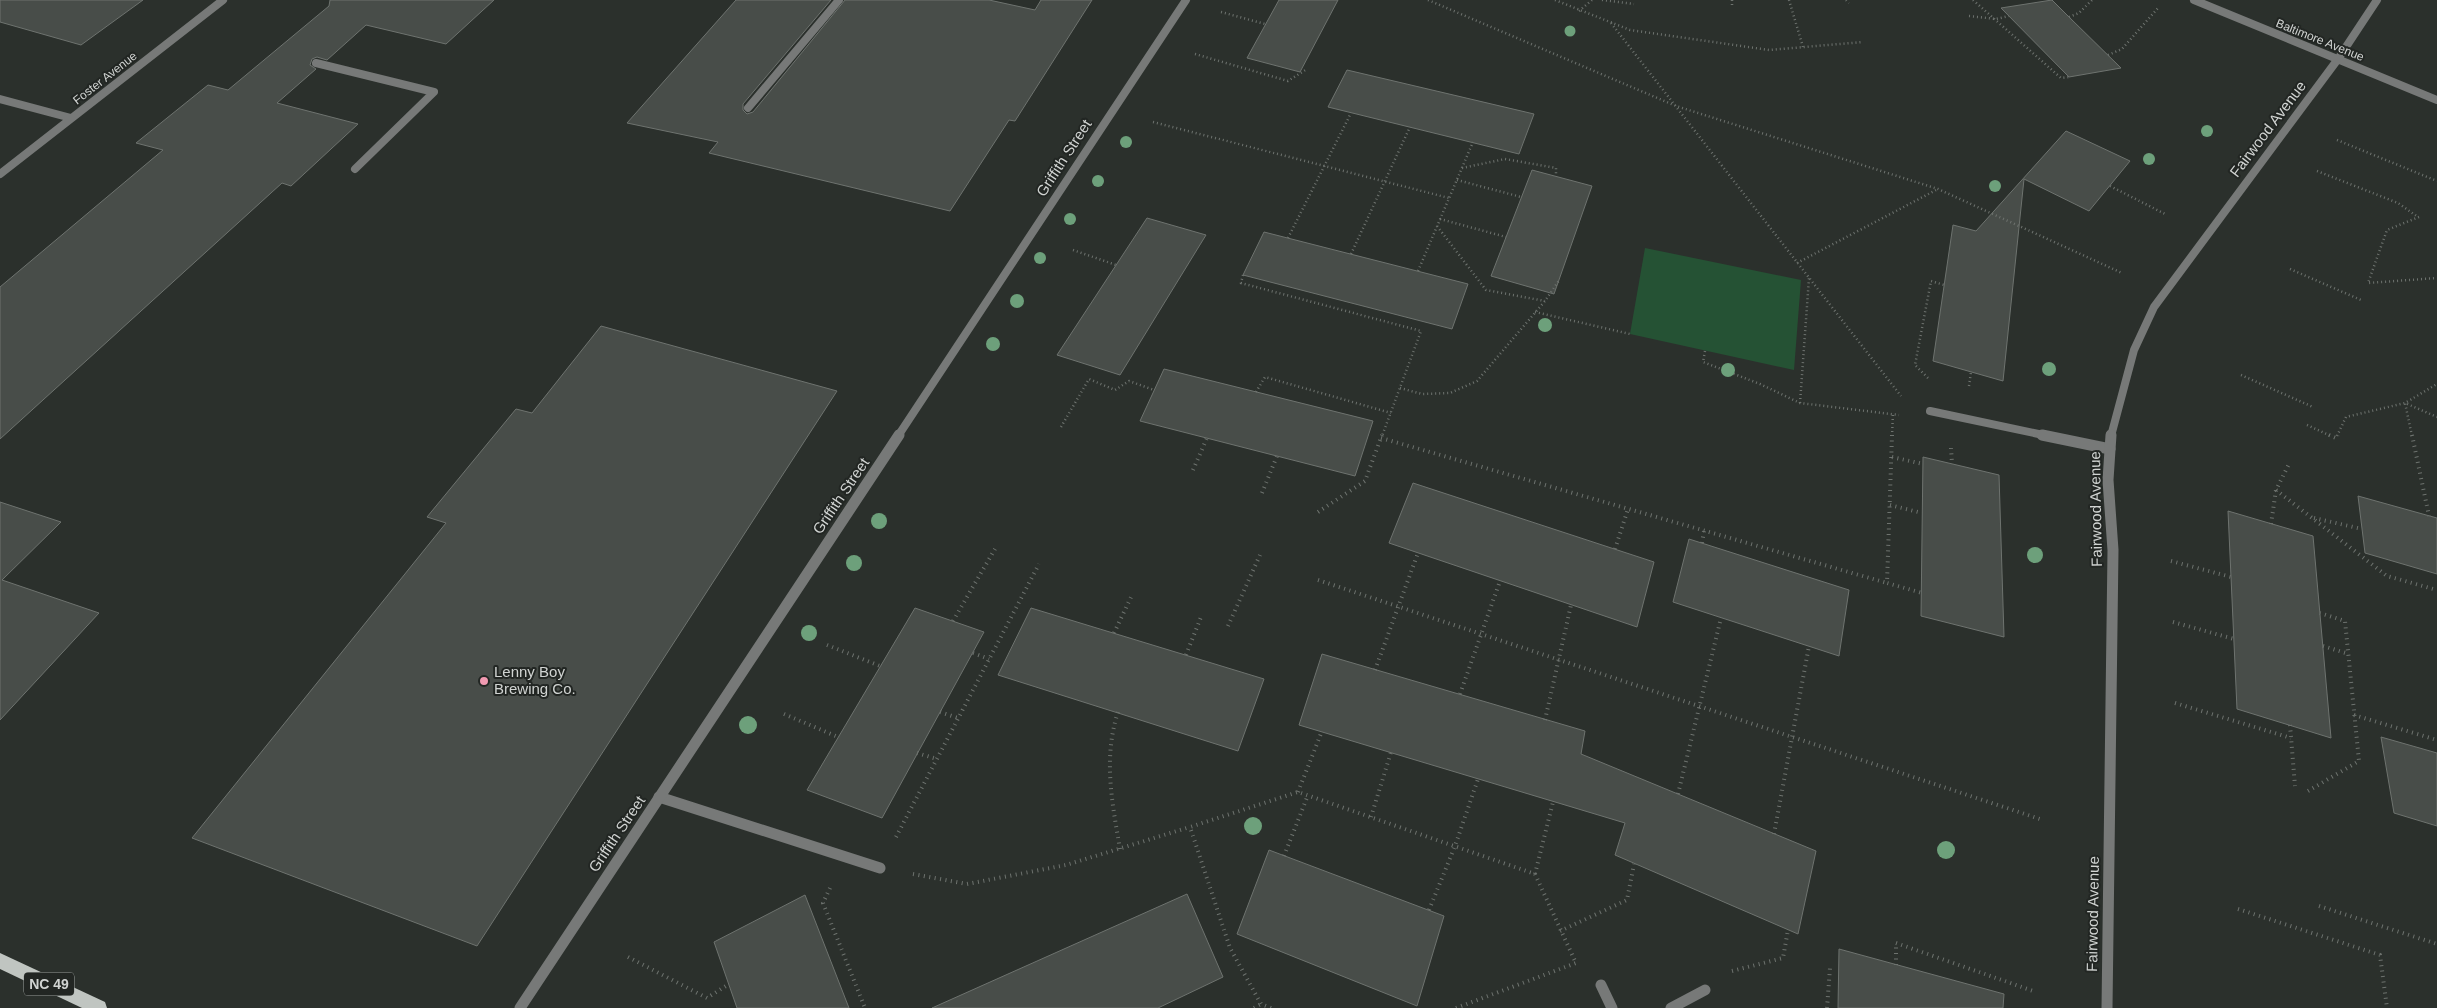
<svg xmlns="http://www.w3.org/2000/svg" width="2437" height="1008" font-family="Helvetica,sans-serif">
<rect width="100%" height="100%" fill="#2b302c"/>
<path fill="#255234" d="M1645 248 1801 280 1794 370 1630 334Z"/>
<path fill="#484d49" stroke="#6e736f" d="M0 0H143L81 45 0 22Z
M330 0H494L446 44 366 25 327 60 317 57 312 59 310 65 316 69 277 103 358 124 291 186 282 183 0 439V287L163 150 136 143 208 85 228 90 329 6Z
M736 0H831L743 104V110L747 114 753 112 845 0H989L1035 10 1041 0H1092L1015 121 1009 120 950 211 709 153 718 142 627 123Z
M1279 0H1338L1300 72 1247 58Z
M2052 0 2069 17 2121 68 2069 77 2001 8Z
M1347 70 1534 114 1519 154 1328 107Z
M2066 131 2130 161 2089 211 2024 179 2003 381 1933 361 1953 225 1976 231Z
M1532 170 1592 186 1554 294 1491 276Z
M1147 218 1206 235 1120 375 1057 355Z
M1264 232 1468 284 1452 329 1243 275Z
M601 326 837 391 477 946 192 838 446 523 427 517 516 409 532 413Z
M1164 369 1373 421 1355 476 1140 421Z
M1923 457 1999 475 2004 637 1921 616Z
M1413 483 1654 562 1637 627 1389 543Z
M2358 496 2437 518V574L2365 553Z
M0 502 61 522 2 580 99 613 0 720Z
M2228 511 2313 536 2331 738 2237 709Z
M1689 539 1849 590 1839 656 1673 602Z
M915 608 984 632 882 818 807 790Z
M1031 608 1264 679 1238 751 998 675Z
M1322 654 1585 731 1581 754 1816 851 1798 934 1615 855 1625 823 1299 725Z
M2381 737 2437 753V826L2394 813Z
M1269 850 1444 916 1417 1006 1237 934Z
M1187 894 1223 977 1158 1008H932Z
M805 895 849 1008H737L714 942Z
M1839 949 2004 994 2003 1008H1838Z"/>
<g fill="none" stroke-linecap="round" stroke-linejoin="round">
<path stroke="#6e736f" stroke-width="2.5" stroke-dasharray="1 3" stroke-linecap="butt" d="M1428 0 1676 106 1938 189 2122 273
M1555 0 1630 30 1769 50 1863 42
M1602 0 1634 4
M1732 0V5
M1789 0 1803 47
M1846 0 1849 3
M1973 0 2061 78 2069 77
M1579 11 1592 0
M1221 12 1265 24
M1969 16 1996 19 2009 16
M2069 17 2079 13 2092 0
M1611 23 1901 396
M1195 54 1288 81 1307 69
M2108 55 2122 49 2158 8
M1153 122 1449 198
M2337 140 2437 181
M1462 168 1505 159 1556 168V176
M2317 171 2398 203 2418 217
M1457 180 1521 197
M2110 186 2165 214
M2419 217 2387 230 2368 283 2437 278
M1440 219 1506 237
M1437 226 1486 290 1545 301
M1288 238 1351 113
M1073 250 1116 265
M1351 254 1410 127
M1797 263 1938 189
M2290 269 2361 300
M1418 271 1473 142
M1243 275 1241 283 1421 331 1382 436
M1535 312 1630 334
M1705 351 1703 362 1760 384 1800 403 1899 415
M2241 375 2313 407
M1928 378 1915 365 1931 281 1944 285
M1969 386 1971 372
M1400 388 1422 394 1450 393 1477 381 1545 301 1560 279
M1256 392 1265 377 1391 413
M1800 403 1809 278
M2307 425 2331 436
M1061 427 1089 379 1115 390 1129 381 1154 390
M1892 436 1893 413
M2337 436 2346 417 2405 403 2437 417
M2412 436 2405 403 2437 384"/>
<path stroke="#6e736f" stroke-width="4" stroke-dasharray="1 4.5" stroke-linecap="butt" d="M1892 435 1887 583 1922 593
M2329 435 2336 438 2338 435
M2412 435 2429 516
M1381 438 1887 583
M1951 448 1952 464
M1892 457 1923 464
M1193 470 1207 438
M2276 490 2387 576 2437 590
M1262 493 1277 456
M1890 505 1922 513
M1318 512 1365 481 1382 435
M2314 518 2362 529
M2271 524 2276 490 2289 464
M1702 543 1704 531
M1615 549 1628 509
M2171 561 2231 577
M1318 580 2043 820
M953 621 995 549
M2173 622 2234 639
M1228 626 1260 555
M1114 633 1132 595
M827 645 880 666
M2323 646 2349 654
M973 653 989 659
M1186 655 1201 617
M1375 670 1418 553
M1460 694 1500 581
M2175 703 2291 738
M940 712 958 718
M1118 712C1103 758 1112 802 1120 849
M784 714 838 737
M2354 715 2437 740
M1545 720 1571 605
M2290 725 2295 786
M917 753 937 759
M2308 791 2359 761 2345 621 2320 613
M1298 792 1322 731
M1678 794 1721 618
M1371 817 1391 752
M1774 834 1809 646
M896 837 1039 564
M1284 856 1308 795
M913 874 967 884 1066 865 1190 827
M1535 874 1553 802
M830 888 823 903 865 1008
M2319 906 2437 944
M2238 909 2380 955 2387 1008
M1429 910 1455 846 1478 779
M1560 931 1627 900 1634 864
M628 957 707 998 729 984
M1896 965V943L2036 992
M1732 971 1783 958 1788 930
M1254 1008 1261 1004
M1271 1008 1261 1004 1230 948 1190 827 1298 792 1535 874 1575 961
M1456 1008 1576 963
M1827 1008 1830 968"/>
<path stroke="#777978" stroke-width="8" d="M316 63 434 92 355 169
M748 108 839 0
M1930 411 2048 436"/>
<path stroke="#777978" stroke-width="11" d="M2042 435 2110 449
M659 797 880 868"/>
<path stroke="#777978" stroke-width="8" d="M2194 0 2437 100
M0 99 71 118
M0 174 223 0
M898 436 1186 0
M2111 436 2134 350 2154 307 2338 59 2377 0"/>
<path stroke="#777978" stroke-width="11" d="M1601 985 1612 1008
M520 1008 899 435
M1671 1008 1705 990
M2107 1008 2113 550 2108 480 2111 435"/>
<path fill="#c0c5c1" fill-rule="evenodd" d="M0 953 105 1002 107 1008H82L0 969Z"/>
</g>
<g fill="#6da07b">
<circle cx="1570" cy="31" r="5.5"/>
<circle cx="2207" cy="131" r="6"/>
<circle cx="1126" cy="142" r="6"/>
<circle cx="2149" cy="159" r="6"/>
<circle cx="1098" cy="181" r="6"/>
<circle cx="1995" cy="186" r="6"/>
<circle cx="1070" cy="219" r="6"/>
<circle cx="1040" cy="258" r="6"/>
<circle cx="1017" cy="301" r="7"/>
<circle cx="1545" cy="325" r="7"/>
<circle cx="993" cy="344" r="7"/>
<circle cx="2049" cy="369" r="7"/>
<circle cx="1728" cy="370" r="7"/>
<circle cx="879" cy="521" r="8"/>
<circle cx="2035" cy="555" r="8"/>
<circle cx="854" cy="563" r="8"/>
<circle cx="809" cy="633" r="8"/>
<circle cx="748" cy="725" r="9"/>
<circle cx="1253" cy="826" r="9"/>
<circle cx="1946" cy="850" r="9"/>
</g>
<circle fill="#f19ab1" stroke="#222623" stroke-width="2" cx="484" cy="681" r="5"/>
<g text-anchor="middle" stroke-width="4" stroke-linejoin="round" paint-order="stroke">
<g font-size="12" fill="#d1d4d2" stroke="#222623">
<text transform="translate(2320 40) rotate(22)" y="4">Baltimore Avenue</text>
<text transform="translate(105 78) rotate(-38)" y="4">Foster Avenue</text>
</g>
<rect fill="#222623" stroke="#9ca09e" stroke-width="1" x="24" y="972.5" width="50" height="23" rx="4"/>
<g font-size="14" font-weight="bold" fill="#d1d4d2">
<text x="49" y="989">NC 49</text>
</g>
<g font-size="15" fill="#d1d4d2" stroke="#222623">
<text transform="translate(2268 129) rotate(-53)" y="5">Fairwood Avenue</text>
<text transform="translate(1064 158) rotate(-57)" y="5">Griffith Street</text>
<text transform="translate(841 496) rotate(-56)" y="5">Griffith Street</text>
<text transform="translate(2096 509) rotate(-91)" y="5">Fairwood Avenue</text>
<text transform="translate(617 834) rotate(-56)" y="5">Griffith Street</text>
<text transform="translate(2093 914) rotate(-89)" y="5">Fairwood Avenue</text>
</g>
<g font-size="15" fill="#d1d4d2" stroke="#222623" text-anchor="start">
<text x="494" y="677">Lenny Boy<tspan x="494" dy="17">Brewing Co.</tspan></text>
</g>
</g>
</svg>
